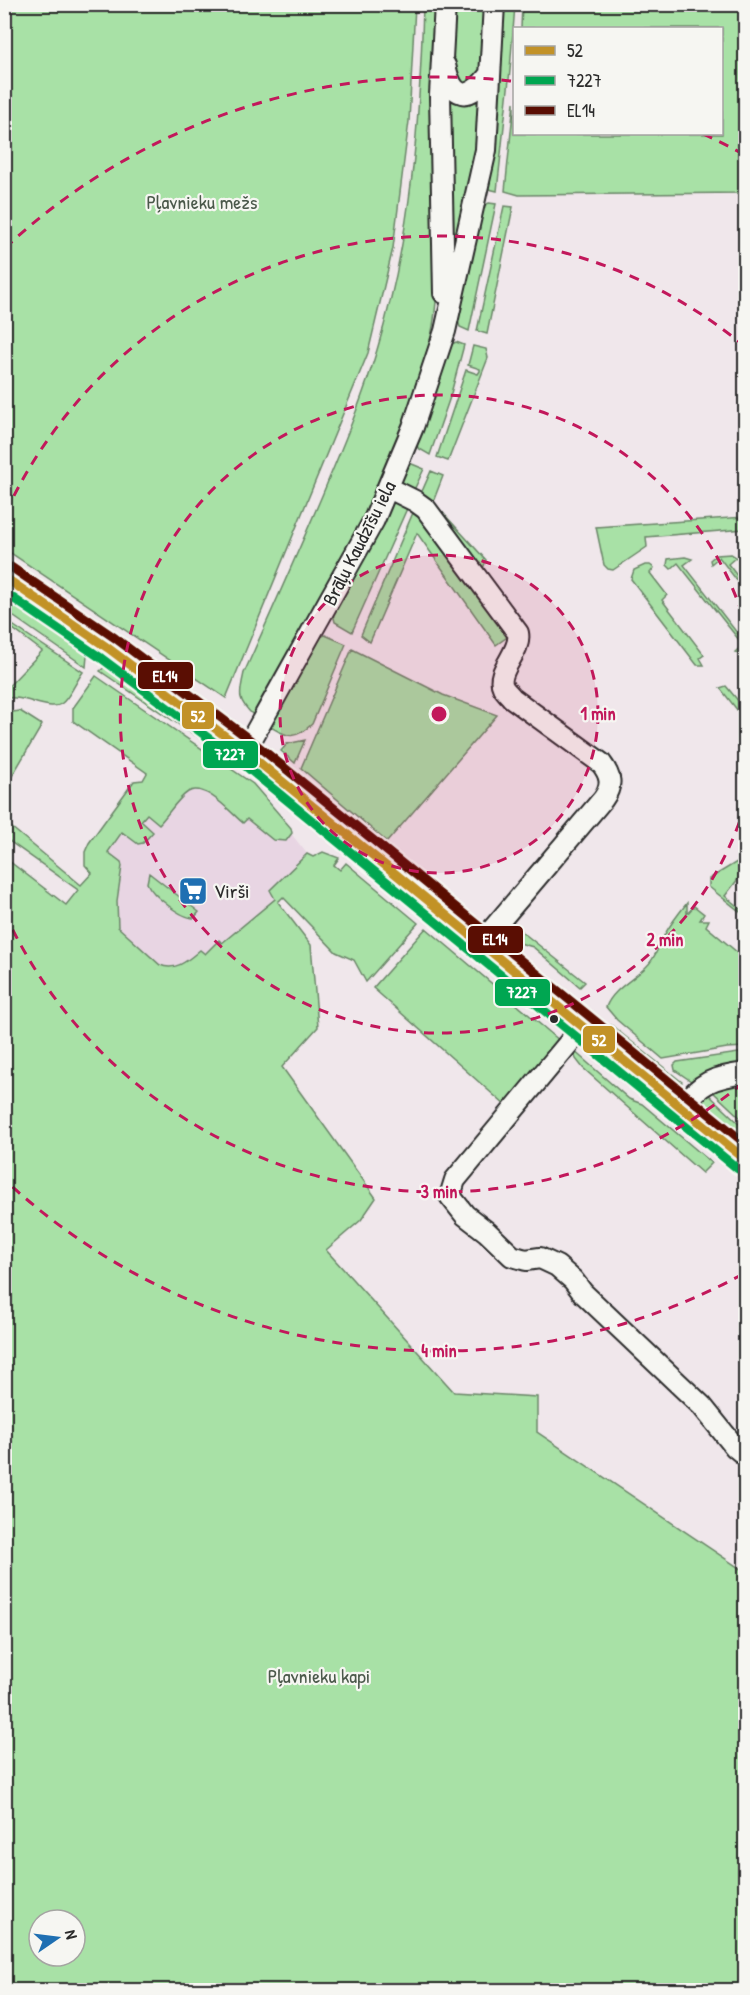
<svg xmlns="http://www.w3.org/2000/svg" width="750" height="1995" font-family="'Patrick Hand',sans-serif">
<rect width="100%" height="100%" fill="#f0e7eb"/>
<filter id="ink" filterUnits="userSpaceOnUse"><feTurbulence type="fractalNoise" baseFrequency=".0167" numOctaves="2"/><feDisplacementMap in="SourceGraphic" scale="12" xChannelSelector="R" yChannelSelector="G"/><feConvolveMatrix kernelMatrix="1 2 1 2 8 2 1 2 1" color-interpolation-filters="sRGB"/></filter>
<g filter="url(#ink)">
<path fill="#e8d5e3" d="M188 750 289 831 312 860 286 887 277 910 229 949 164 971 114 927 105 846Z"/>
<path fill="#a8e1a6" stroke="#6a8668" stroke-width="1.5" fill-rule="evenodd" d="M5 4 415 5 409 121 393 248 368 353 226 698 5 549Z
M423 5H438C438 68 438 131 438 195 438 238 440 283 433 326 407 468 323 592 254 716 237 700 239 695 244 673 270 615 296 557 321 498 341 450 362 401 377 350 411 238 420 121 423 5Z
M454 5H485L481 74 471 85H462L452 70Z
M502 5H515L510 70 497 191 489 189 484 185Z
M522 5H745V193L519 195 505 191 514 102V134H722V28H521Z
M447 97 461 103 480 101 471 187 451 286Z
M489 203 496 204 469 331 460 327 457 318 481 207Z
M504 206 513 207 487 334 477 331Z
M456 342 464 345 450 397 430 455 418 448 416 442 450 345Z
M473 346 486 349 488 358 448 461 437 457 466 370 478 374 480 371V369L468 365Z
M412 464 424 469 413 492 402 486 400 480 408 465Z
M431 471 443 476 433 502 486 560 482 572 420 496Z
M397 500 409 504 352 632 335 622 333 614 391 501Z
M415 508 510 635 496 645 417 533 370 642 361 635Z
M745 517V529L646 537 647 547 613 570 608 569 604 565 596 527Z
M731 554 736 557 728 564 745 586V591L719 557 711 564 710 560 716 555Z
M685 557 692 559 684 565 745 643V653L741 655 735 652 743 645 678 563 671 569 667 565 668 559Z
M645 565H650L654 568 650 573 667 595 662 600 704 655 700 658 704 665H697L631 579 634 570Z
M13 606 25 609 84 649 87 656 86 667 7 612Z
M5 620 83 672C76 681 70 698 61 704 49 712 20 693 5 699V690L42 651 9 626 5 637Z
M325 635 346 644 312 724C294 741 288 737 269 726L320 637Z
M352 649 443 695 497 715 387 842 301 768Z
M105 667 112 668 250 773 100 671Z
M96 676 253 784 291 828 292 833 286 841 273 840 247 819 243 823C230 812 205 782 188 792 177 799 168 815 159 824L147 814 141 821 153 832 143 843 138 844 122 832 108 852 121 862 122 866 117 901 118 927 160 965C176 972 188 960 200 950L205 954 219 940 222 943 275 899 270 890 307 854 313 857 323 852 339 858 334 865 340 870 346 863 418 923 366 982 354 960 336 952 283 897 278 902 311 945 318 1027 282 1067 376 1198 361 1220 326 1250 454 1392 537 1397V1432L745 1572V1990H5V858L66 905 78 890 5 838V822L81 885 92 873 85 865V852L89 843 134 781 143 780 147 773 73 721V708ZM39 1920H75V1956H39Z
M726 686 745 709V720L720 688Z
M20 711 42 725 5 788V713Z
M305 740 295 763 281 751 287 744Z
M745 857V870L725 896 744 912 743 914 709 887V879Z
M149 873 199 912 194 918C181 918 152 895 147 883Z
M687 903V914L694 906 704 914 700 920H709L706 926 744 958 745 957V1047L727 1048 663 1059 617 1020 606 1007C613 989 633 980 646 967 656 958 658 946 665 934 671 923 679 913 687 903Z
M511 923 585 982 580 987 533 947 506 939 502 934Z
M426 928 560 1041 506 1106 373 988Z
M611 1025 682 1082 681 1083 667 1076 609 1028Z
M573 1050 629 1099 642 1104 712 1163 702 1173 583 1068 576 1059Z
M745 1052V1066L720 1069 691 1081 675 1070 674 1065 677 1062Z
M745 1078V1122L712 1091Z
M706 1092 745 1129V1142L707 1109 702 1098Z"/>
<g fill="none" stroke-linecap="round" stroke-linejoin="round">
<g stroke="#2b2b2b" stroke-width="24">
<path id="minor" d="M445 65C452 99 468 103 490 74
M444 293 440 95 445 4
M389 488 415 501 426 509 518 633C522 652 495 671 503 687 505 691 510 695 512 698L601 763C611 776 613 785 603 799L481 943
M245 751 374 520 413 427 445 331 486 150 494 4
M583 1026 455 1180 450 1196 465 1215 487 1232 512 1256 526 1260 540 1258 557 1266 573 1280 583 1293 702 1406 735 1447 746 1456
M682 1108C700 1082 714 1077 746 1073"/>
</g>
<g stroke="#2b2b2b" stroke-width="28">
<path id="major" d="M4 577 108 648 245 751 746 1160"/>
</g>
<use href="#minor" stroke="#f6f6f2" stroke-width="20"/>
<use href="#major" stroke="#f6f6f2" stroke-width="24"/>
<g stroke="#f6f6f2" stroke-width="14">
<path id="bus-1" d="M7 579 108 648 245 751 746 1160"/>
</g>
<g stroke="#f6f6f2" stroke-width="14">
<path id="bus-2" d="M4 592 101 658 238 760 738 1169"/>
</g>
<g stroke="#f6f6f2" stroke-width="14">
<path id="bus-3" d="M11 567 115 638 253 742 746 1144"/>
</g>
<use href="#bus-1" stroke="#c29228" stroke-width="9"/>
<use href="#bus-2" stroke="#00a651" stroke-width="9"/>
<use href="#bus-3" stroke="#5a0e03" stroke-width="9"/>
</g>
</g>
<circle cx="439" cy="714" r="159" fill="#c2185b" fill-opacity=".12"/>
<g fill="none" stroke="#c2185b" stroke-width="3" stroke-dasharray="10 8">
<circle cx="439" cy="714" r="159"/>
<path d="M745 805A319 319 0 1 1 745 623"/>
<path d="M743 1083A478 478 0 0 1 6 916M6 512A478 478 0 0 1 743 345"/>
<path d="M743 1274A637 637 0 0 1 5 1180M5 248A637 637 0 0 1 511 81M703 134A637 637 0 0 1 743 154"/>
</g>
<defs>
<g id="supermarket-square" transform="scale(1.5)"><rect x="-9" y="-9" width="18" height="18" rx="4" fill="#1f6fb2" stroke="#f6f6f2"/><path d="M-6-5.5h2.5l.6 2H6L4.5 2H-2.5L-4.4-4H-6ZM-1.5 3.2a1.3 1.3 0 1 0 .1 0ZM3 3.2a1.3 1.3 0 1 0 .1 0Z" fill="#fff"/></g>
</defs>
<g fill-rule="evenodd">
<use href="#supermarket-square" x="193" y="891"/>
</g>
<circle fill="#2b2b2b" stroke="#f6f6f2" stroke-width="2" cx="554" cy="1019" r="5"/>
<g text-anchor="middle" stroke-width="4.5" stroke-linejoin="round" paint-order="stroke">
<g font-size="20" fill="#4a584a" stroke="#f6f6f2">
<text x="202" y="209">Pļavnieku mežs</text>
<text x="319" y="1683">Pļavnieku kapi</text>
</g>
<g font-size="20" fill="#2b2b2b" stroke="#f6f6f2">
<text transform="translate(359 543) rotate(-63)" y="7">Brāļu Kaudzīšu iela</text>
</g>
<g font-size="20" fill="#2b2b2b" stroke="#f6f6f2" text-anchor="start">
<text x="214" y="898">Virši</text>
</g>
</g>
<circle cx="439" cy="714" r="9" fill="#c2185b" stroke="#f6f6f2" stroke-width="3"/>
<g font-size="18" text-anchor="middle" font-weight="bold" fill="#c2185b" stroke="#f6f6f2" stroke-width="4.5" stroke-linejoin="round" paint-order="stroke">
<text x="598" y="720">1 min</text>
<text x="665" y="946">2 min</text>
<text x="439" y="1198">3 min</text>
<text x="439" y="1357">4 min</text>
</g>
<g stroke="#f6f6f2" stroke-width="2">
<rect x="137" y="661" width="57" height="29" rx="6" fill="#5a0e03"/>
<rect x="181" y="701" width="34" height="29" rx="6" fill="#c29228"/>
<rect x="202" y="740" width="57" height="29" rx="6" fill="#00a651"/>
<rect x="467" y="925" width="57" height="29" rx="6" fill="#5a0e03"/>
<rect x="494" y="978" width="57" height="29" rx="6" fill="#00a651"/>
<rect x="582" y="1025" width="34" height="29" rx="6" fill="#c29228"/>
</g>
<g font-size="16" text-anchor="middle" font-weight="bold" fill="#fff">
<text x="165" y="682">EL14</text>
<text x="198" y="722">52</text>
<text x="230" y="760">7227</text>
<text x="495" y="945">EL14</text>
<text x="522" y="998">7227</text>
<text x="599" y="1046">52</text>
</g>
<rect width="750" height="1995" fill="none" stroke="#f6f6f2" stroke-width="24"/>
<rect x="12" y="12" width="726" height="1971" fill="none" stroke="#2b2b2b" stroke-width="2" filter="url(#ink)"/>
<rect x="513" y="27" width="210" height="108" fill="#f6f6f2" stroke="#a5a5a2" stroke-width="1.5"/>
<rect x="525" y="46" width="30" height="9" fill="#c29228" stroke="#a5a5a2" stroke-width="1.5"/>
<text x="567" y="57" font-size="18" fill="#2b2b2b">52</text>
<rect x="525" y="76" width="30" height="9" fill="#00a651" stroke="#a5a5a2" stroke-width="1.5"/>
<text x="567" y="87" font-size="18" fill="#2b2b2b">7227</text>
<rect x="525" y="106" width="30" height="9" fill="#5a0e03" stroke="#a5a5a2" stroke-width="1.5"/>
<text x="567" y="117" font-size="18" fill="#2b2b2b">EL14</text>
<g transform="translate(57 1938) rotate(76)"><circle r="28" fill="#f6f6f2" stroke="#a5a5a2" stroke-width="1.5"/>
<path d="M0-4.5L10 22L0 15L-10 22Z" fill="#1f6fb2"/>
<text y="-9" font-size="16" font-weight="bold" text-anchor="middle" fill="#2b2b2b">N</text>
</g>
</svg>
